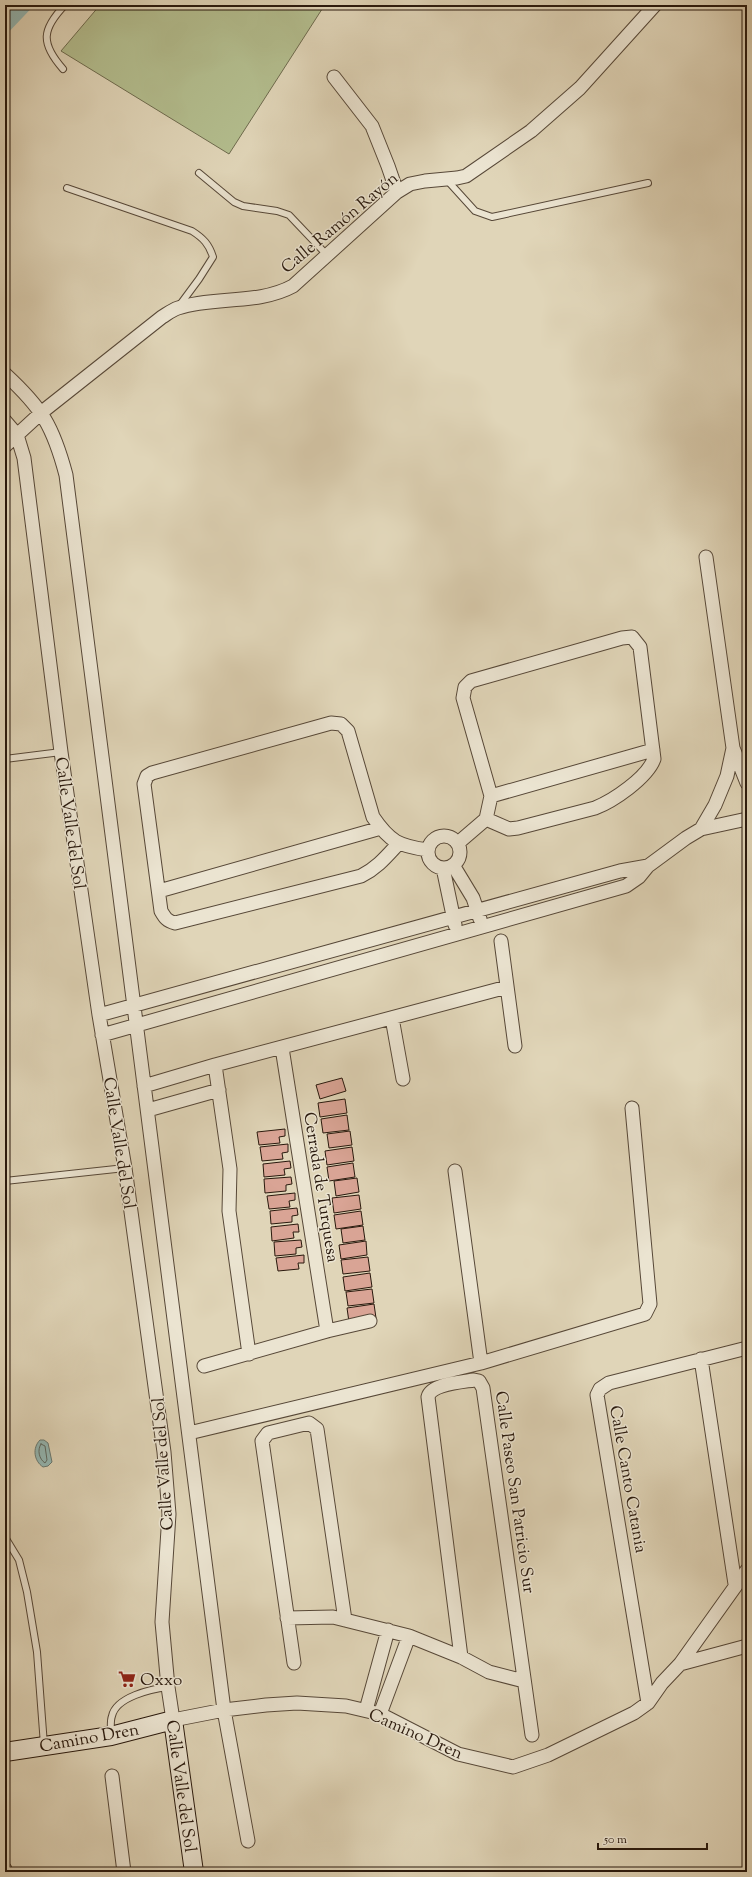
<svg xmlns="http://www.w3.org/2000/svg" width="752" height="1877" font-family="'Sorts Mill Goudy',serif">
<rect width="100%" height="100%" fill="#e0d5b8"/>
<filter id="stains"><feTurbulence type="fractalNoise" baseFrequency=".005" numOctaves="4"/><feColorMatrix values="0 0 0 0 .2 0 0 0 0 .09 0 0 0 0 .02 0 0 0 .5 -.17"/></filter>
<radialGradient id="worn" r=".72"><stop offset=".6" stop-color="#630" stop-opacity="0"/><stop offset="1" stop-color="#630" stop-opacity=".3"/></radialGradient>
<path fill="#b3bd8e" stroke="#6e6b4e" d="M100 5H323L324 6 229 154 61 51Z"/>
<path fill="#94b8b4" stroke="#697871" d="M40 1440H44L48 1443 52 1462 48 1466 43 1467C34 1461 32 1448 40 1440Z"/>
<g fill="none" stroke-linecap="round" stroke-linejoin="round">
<path stroke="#5e6860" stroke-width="1" d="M41 1444 45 1446 47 1460 45 1463C39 1459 37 1450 41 1444Z"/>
<path stroke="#94b8b4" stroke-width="15" d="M5 25 24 5"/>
</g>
<path fill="#d9a495" stroke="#29190d" d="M342 1078 346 1091 320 1099 316 1085Z
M345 1099 347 1113 320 1117 318 1103Z
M347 1115 349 1130 323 1133 321 1119Z
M285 1129V1136L279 1137 280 1143 259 1145 257 1132Z
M350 1131 352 1145 329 1148 327 1134Z
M288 1144V1152L282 1153 283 1159 262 1161 260 1147Z
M352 1147 354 1161 327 1165 325 1151Z
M290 1161 291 1168 284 1169 285 1175 264 1177 263 1164Z
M353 1163 355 1177 329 1181 327 1167Z
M291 1177 292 1184 286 1185V1191L265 1193 264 1179Z
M357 1178 359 1192 336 1196 334 1181Z
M295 1193V1200L289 1201 290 1207 269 1209 267 1196Z
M359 1195 361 1209 334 1213 332 1198Z
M297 1208 298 1215 292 1216V1222L271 1224 270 1211Z
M361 1211 363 1225 336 1229 334 1215Z
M298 1224 299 1232H293L294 1238 272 1241 271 1227Z
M363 1226 365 1240 343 1243 341 1229Z
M301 1240 302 1247 296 1248V1254L275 1256 274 1242Z
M366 1241 367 1255 341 1259 339 1245Z
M304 1255V1263H298L299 1269 278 1271 276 1258Z
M368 1257 370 1271 343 1274 341 1260Z
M370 1273 372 1287 345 1291 343 1277Z
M372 1289 374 1303 348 1306 346 1292Z
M374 1304 376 1318 349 1322 347 1308Z"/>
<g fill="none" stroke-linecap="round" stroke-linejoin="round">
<g stroke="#574838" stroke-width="8">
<path id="lane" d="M63 69C40 43 42 29 65 5
M199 173 234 202 243 206 277 211 289 215 327 255
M446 179 475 211 492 217 648 183
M67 188 192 231C203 238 209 244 213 257L199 279 179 306
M5 759 61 752
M5 1181 125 1168
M5 1537 19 1560 27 1592 37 1652 44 1745
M111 1734C111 1729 110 1721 112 1716 116 1697 151 1689 168 1687"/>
</g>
<g stroke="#574838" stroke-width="15">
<path id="street" d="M334 77 372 126 388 166 397 192
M5 374C42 408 53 426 66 475L224 1710 248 1841
M5 421 17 435 24 458 61 752 99 1015 125 1168 164 1452 169 1514 162 1622 168 1687 173 1720 224 1710 266 1705 297 1703 346 1706 380 1714 458 1754 513 1767 548 1755 634 1713 648 1703 662 1683 680 1664 747 1570
M5 446 42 412 162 317C167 314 172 310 178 308 215 296 258 305 293 286L397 192 410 184 425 181 457 178 466 176 531 131 580 88 655 5
M733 748 747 783
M491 796 653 750
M701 829 747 819
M428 852a16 16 0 1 1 32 0a16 16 0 1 1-32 0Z
M458 843 486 819 491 796 463 698 465 687 471 681 622 638 632 637 640 647 654 759C647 778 613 801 595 808L518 828 509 829 486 819
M398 844C386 857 377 868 361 876L175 923C167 921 165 918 161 911L144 784 147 776 152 773 331 723 341 724 348 731 373 817C390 842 399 846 428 850
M453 865 473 898 480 919
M443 868 455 925
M159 891 381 828
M501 941 515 1046
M99 1015 620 871 648 866
M392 1018 403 1079
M102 1035 626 886 639 877 648 866 686 838 701 829 715 805 727 776 733 748 706 557
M282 1048 327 1331
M215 1065 230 1169 229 1211 249 1354
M144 1086 215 1065 507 987
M148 1110 219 1090
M455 1171 481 1363
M701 1359 735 1584
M204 1366 327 1331 370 1321
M189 1433 481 1363 645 1314 650 1304 632 1108
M287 1618 333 1617 409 1636 461 1657 489 1672 524 1681
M461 1657 428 1397C431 1384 462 1382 474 1380L479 1381 483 1388 532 1735
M294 1663 262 1441 268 1433 309 1423 317 1429 345 1620
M680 1664 747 1646
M648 1703 597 1395 600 1389 609 1383 747 1348
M366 1710 388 1630
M380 1714 409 1636
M112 1776 124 1872
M5 1869V1872"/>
</g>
<g stroke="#29190d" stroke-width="20">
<path id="secondary" d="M5 1752 111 1736 173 1720 194 1872"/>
</g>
<use href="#lane" stroke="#ebe4d1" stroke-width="6"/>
<use href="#street" stroke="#ebe4d1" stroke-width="13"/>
<use href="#secondary" stroke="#ebe4d1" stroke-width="18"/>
</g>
<defs>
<g id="supermarket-bare" transform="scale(1.38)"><path d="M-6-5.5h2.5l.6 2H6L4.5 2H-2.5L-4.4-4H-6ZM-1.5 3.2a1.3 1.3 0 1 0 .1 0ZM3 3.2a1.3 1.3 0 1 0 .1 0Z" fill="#8f2418" stroke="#ebe4d1" stroke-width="2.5" paint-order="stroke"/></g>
</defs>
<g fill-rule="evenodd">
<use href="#supermarket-bare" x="127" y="1679"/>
</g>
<g text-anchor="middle" stroke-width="3" stroke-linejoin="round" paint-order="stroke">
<g font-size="17" fill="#29190d" stroke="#ebe4d1">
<text transform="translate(339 222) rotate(-40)" y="6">Calle Ramón Rayón</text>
<text transform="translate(71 823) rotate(82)" y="6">Calle Valle del Sol</text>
<text transform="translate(120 1143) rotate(81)" y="6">Calle Valle del Sol</text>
<text transform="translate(322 1187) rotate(81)" y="6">Cerrada de Turquesa</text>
<text transform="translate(162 1464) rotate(-94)" y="6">Calle Valle del Sol</text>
<text transform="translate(629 1479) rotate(80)" y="6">Calle Canto Catania</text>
<text transform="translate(516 1492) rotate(82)" y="6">Calle Paseo San Patricio Sur</text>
<text transform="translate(416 1733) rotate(24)" y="6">Camino Dren</text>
<text transform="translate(89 1737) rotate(-10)" y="6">Camino Dren</text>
<text transform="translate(182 1786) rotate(82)" y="6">Calle Valle del Sol</text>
</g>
<g font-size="17" fill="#29190d" stroke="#ebe4d1" text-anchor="start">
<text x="140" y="1685">Oxxo</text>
</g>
</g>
<rect width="752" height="1877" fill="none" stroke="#e0d5b8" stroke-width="20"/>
<rect x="6" y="6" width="740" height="1865" fill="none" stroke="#29190d" stroke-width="2"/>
<rect x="10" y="10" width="732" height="1857" fill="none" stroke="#29190d"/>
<path d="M598 1843v6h109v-6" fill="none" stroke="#29190d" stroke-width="2"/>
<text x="604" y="1843" font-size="12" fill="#29190d" stroke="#ebe4d1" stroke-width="3" paint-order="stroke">50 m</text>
<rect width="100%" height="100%" filter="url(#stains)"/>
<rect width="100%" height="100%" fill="url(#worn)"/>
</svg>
